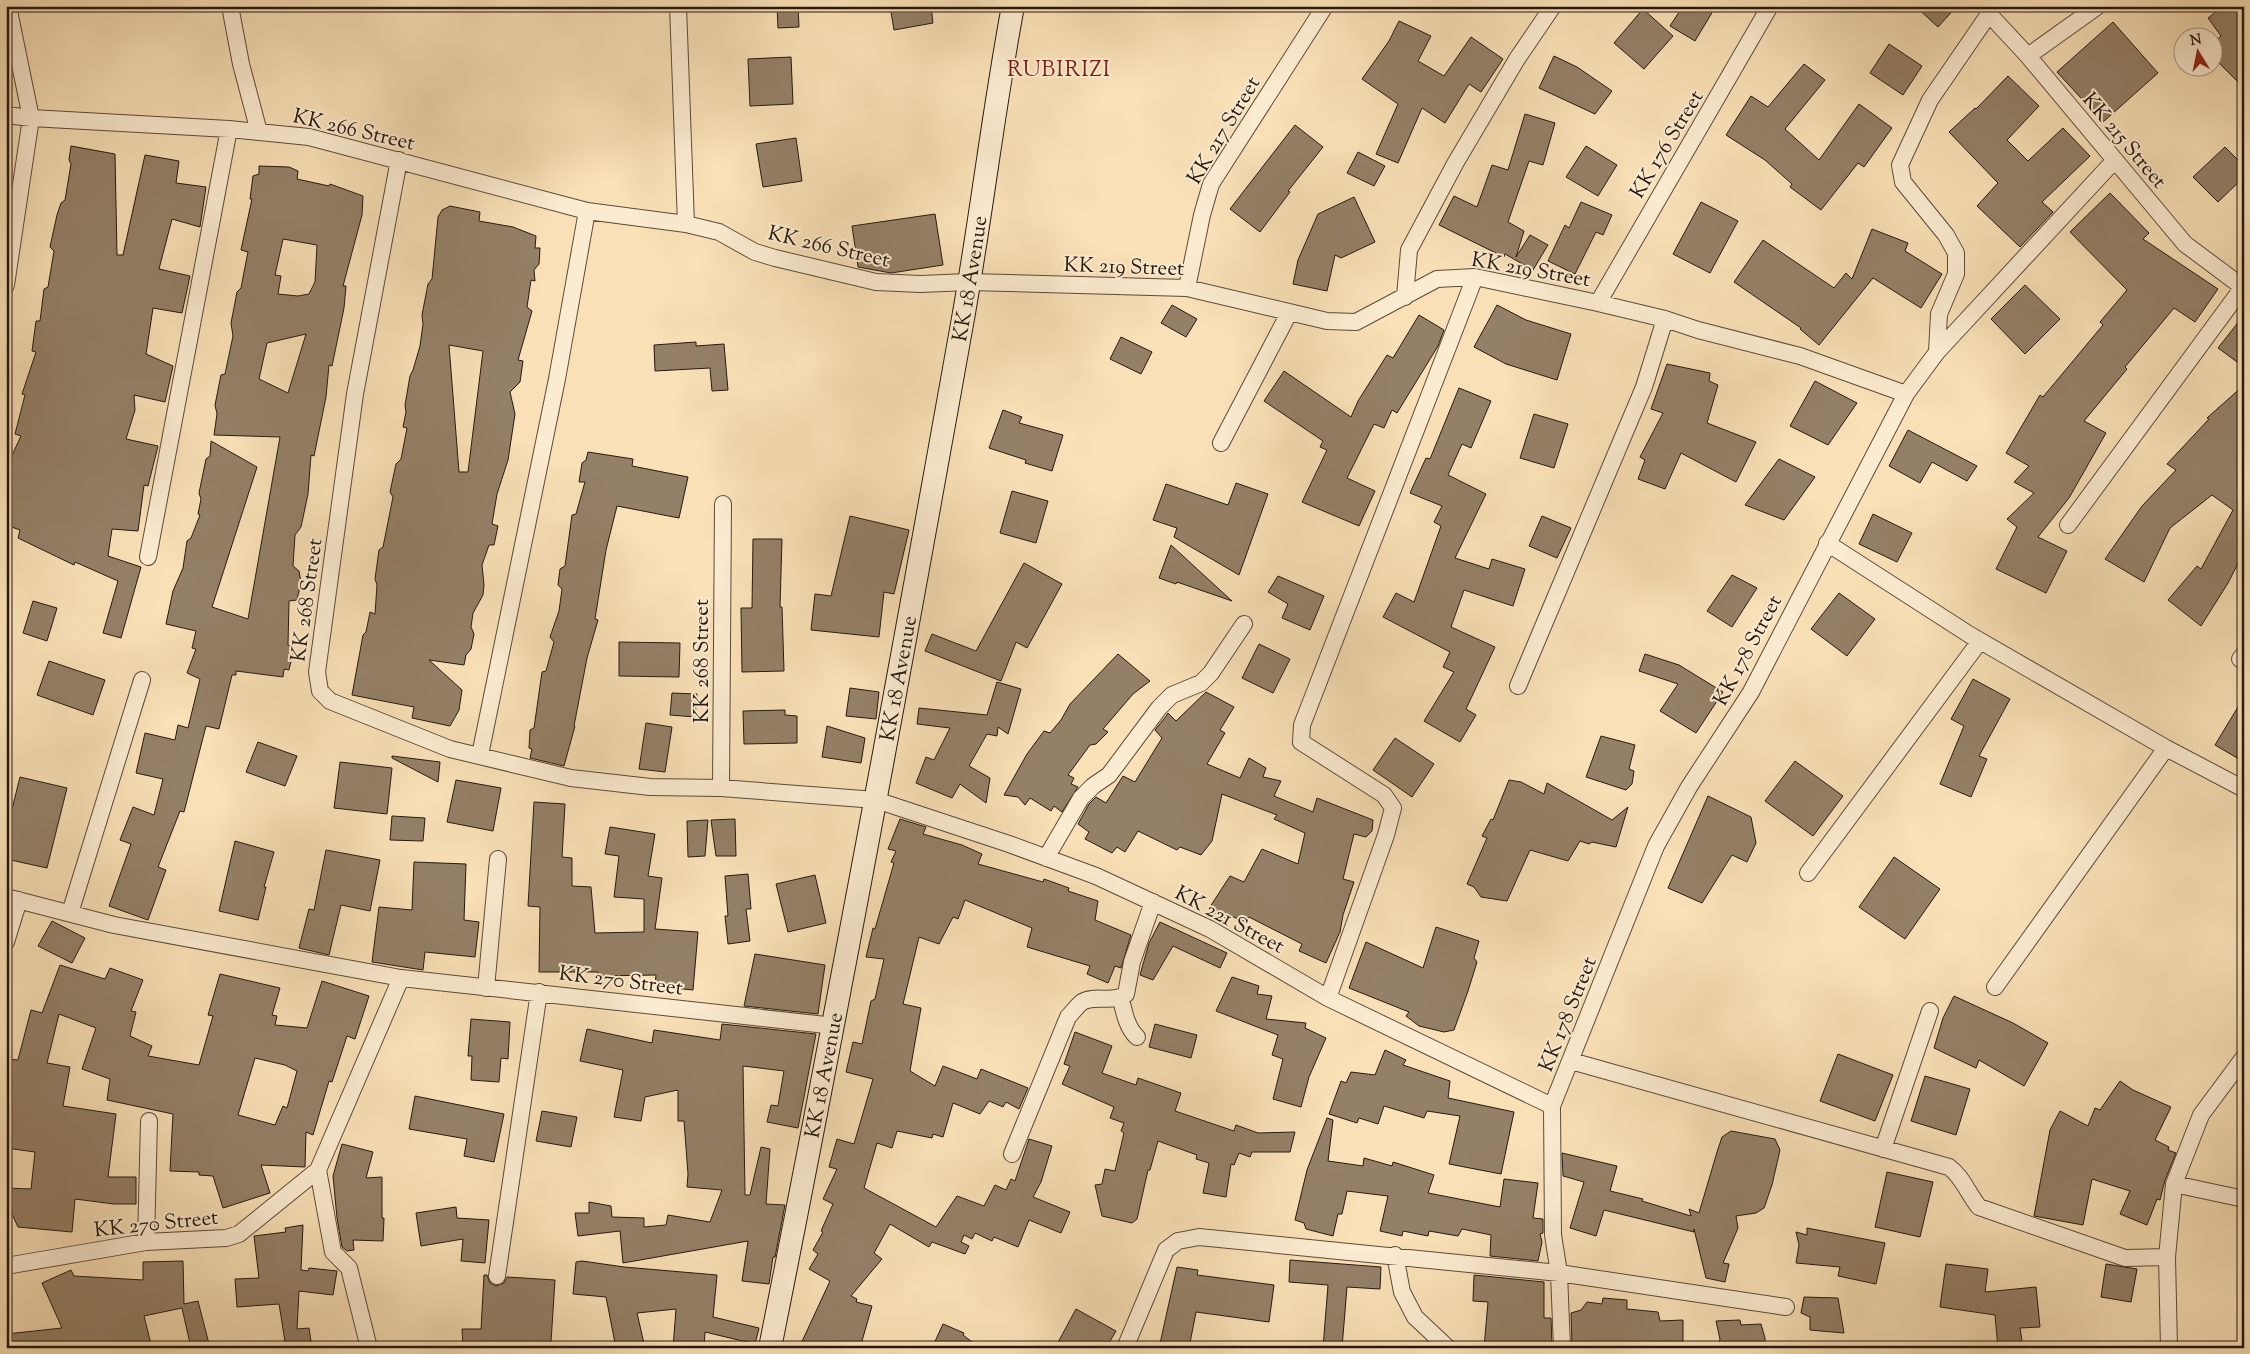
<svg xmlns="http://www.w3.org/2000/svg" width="2250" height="1354" font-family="'Sorts Mill Goudy',serif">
<rect width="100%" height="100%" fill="#f9e0b6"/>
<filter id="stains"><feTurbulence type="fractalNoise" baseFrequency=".004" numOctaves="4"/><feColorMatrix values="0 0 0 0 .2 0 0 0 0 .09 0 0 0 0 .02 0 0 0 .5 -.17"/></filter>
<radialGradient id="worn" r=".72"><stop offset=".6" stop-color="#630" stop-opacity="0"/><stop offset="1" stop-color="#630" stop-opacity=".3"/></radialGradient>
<path fill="#948067" stroke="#271811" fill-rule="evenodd" d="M777 6H798L799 27 778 28Z
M890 6H931L933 23 894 30Z
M1683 6H1716L1695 41 1670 26Z
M1915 6H1957L1938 27Z
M2223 6H2237L2244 16V88L2212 56V44L2221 36 2208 18Z
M1643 9 1673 36 1644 69 1614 43Z
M1399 21 1431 36 1418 61 1444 76 1471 37 1503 59 1481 92 1469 84 1445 123 1422 108 1398 163 1376 154 1398 104 1362 79 1389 41Z
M2113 22 2158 73 2103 122 2057 72Z
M1889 44 1922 66 1903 95 1870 73Z
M1554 56 1577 67 1612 91 1595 114 1539 88Z
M791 57 793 104 750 106 748 59Z
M1804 64 1825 80 1785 129 1819 160 1859 104 1892 128 1864 167 1858 163 1821 210 1790 187 1792 184 1765 160 1726 135 1751 96 1768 107Z
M2008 76 2039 106 2007 140 2028 161 2063 128 2090 156 2042 202 2053 212 2020 247 1977 206 1998 183 1949 132 1975 108 1976 109Z
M1525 114 1555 123 1543 165 1529 161 1508 222 1524 231 1516 257 1530 235 1548 245 1533 270 1505 254 1504 257 1439 225 1454 196 1477 207 1492 165 1508 170Z
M1295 125 1323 147 1288 191 1290 192 1260 232 1230 209Z
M796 138 802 181 763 187 756 144Z
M71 146 115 154 117 255H123L145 155 179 161 176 183 206 187 200 227 172 219 159 269 190 276 182 313 153 308 146 354 173 366 165 402 134 395 135 410 126 439 158 446 148 486 144 485 138 531 112 529 108 556 141 567 121 638 103 633 118 581 75 562 74 565 18 538 20 530 6 525V468L21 436 15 434 25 395 22 394 36 352 32 351 36 321H40L44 289 48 287 54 251 50 247 57 215 61 203 65 200 71 164 69 160Z
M1586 146 1617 165 1598 196 1566 177Z
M2225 147 2244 166V177L2218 202 2193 177Z
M1358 152 1385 166 1374 186 1347 173Z
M259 166 289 167 298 171 297 179 329 186 330 184 363 196 362 215 343 286H346L344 308 332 366 329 365 326 397 314 456 311 455 308 494 301 527 295 535 293 566 299 571 301 582 297 600 289 601 288 645 294 648 289 670 284 669 283 677 236 671V675H232L219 729 206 726 184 812 180 811 158 867 166 870 148 920 109 906 131 844 120 840 133 807 154 815 163 779 136 773 145 733 175 740 178 725 188 728 200 679 187 673 196 649 192 648 196 631 166 624 173 591 183 568 187 541 191 538 200 515 198 514 201 499 199 493 206 459 210 456 211 441 257 467 212 607 248 619 280 437 214 435 217 414 215 405 221 375 225 374 233 336 231 323 237 292 241 288 246 262 248 252 241 250 252 199H250L253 176 259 174ZM283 239 317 245 315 282 309 294 298 296 278 294 281 276 275 275ZM306 334 288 393 259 379 267 343Z
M2110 193 2149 233 2143 239 2218 289 2195 322 2174 308 2125 367 2127 369 2084 421 2106 433 2069 498 2038 537 2067 551 2046 593 1996 569 2017 527 2007 519 2034 493 2014 482 2029 466 2006 453 2040 395 2043 397 2103 325 2100 322 2127 290 2070 232Z
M1354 197 1375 242 1341 258 1335 255 1327 291 1293 284 1298 260 1318 214Z
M1581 202 1612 215 1603 235 1596 232 1575 274 1548 261 1565 225 1569 228Z
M1701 202 1738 221 1710 273 1673 254Z
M450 206 480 212 479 221 513 227 536 236 535 248H540L539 264 534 270 535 281 531 280 527 307 532 311 518 360 523 361 520 382 510 392 515 414 508 460 497 494 492 524 498 526 494 545H489L482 565 484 585 483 595 473 613 471 627 474 634 471 649 466 655 464 665 429 660 462 690 459 710 450 726 412 718 414 707 352 695 363 635 366 632 370 612 375 614 377 585 375 579 379 550 383 547 393 497 390 492 396 464 401 459 407 428 403 427 406 412 405 405 410 376 413 370 420 346 423 324 422 315 428 284 432 279 438 217 442 210ZM449 345 483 351 468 472H459Z
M935 214 943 265 891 273 858 267 852 226Z
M1872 229 1908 243 1905 251 1942 274 1921 308 1873 278 1819 345 1800 329 1801 328 1734 282 1763 240 1834 288 1846 273 1852 279Z
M2025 285 2060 319 2025 354 1991 319Z
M1172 305 1197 319 1186 337 1161 323Z
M1497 305 1526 320 1571 334 1557 380 1506 364 1474 347Z
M1419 315 1444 330 1438 346 1397 413 1392 410 1384 428 1374 424 1347 478 1375 491 1359 526 1302 502 1327 450 1320 447 1323 441 1264 401 1284 371 1351 417 1358 401 1387 355 1393 358Z
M2244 315V367L2218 348Z
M1121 337 1152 352 1141 374 1110 359Z
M696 342V346L724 344 728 390 712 391 710 368 655 371 654 345Z
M1667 364 1710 373 1709 381 1718 385 1707 423 1756 442 1736 482 1681 453 1665 489 1638 479 1645 460 1640 457 1663 413 1651 409Z
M1815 381 1857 403 1828 445 1790 426Z
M2244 385V552L2228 583 2201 626 2168 600 2197 566 2201 569 2233 510 2212 495 2170 528 2144 582 2105 559 2142 506 2176 470 2167 464 2209 419 2207 418Z
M1459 388 1491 401 1471 448 1462 444 1448 475 1486 494 1455 558 1489 569 1492 559 1525 569 1513 606 1464 590 1451 627 1495 647 1466 709 1476 715 1460 742 1424 721 1454 672 1443 667 1450 652 1383 617 1396 593 1414 602 1441 526 1434 522 1442 506 1410 493 1426 458 1430 459Z
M1003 410 1022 417 1019 423 1063 435 1052 471 1025 463 1026 460 989 448Z
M1534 414 1568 424 1554 468 1520 458Z
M1908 430 1977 466 1967 481 1932 462 1920 483 1889 466Z
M588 452 633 459 632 466 688 477 679 518 617 506 606 550 595 619 598 620 587 658 574 726H575L564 766 530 758 532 749 529 748 530 730 534 728 542 672 546 671 554 642 550 637 559 611 562 589 558 585 560 569 565 566 572 515 576 514 585 482H579L582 463 586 460Z
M1779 459 1815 477 1784 520 1745 505Z
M1236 483 1268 494 1239 575 1174 537 1177 528 1153 520 1166 484 1228 505Z
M1012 491 1048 501 1036 543 1000 533Z
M1873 514 1912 533 1897 562 1859 544Z
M850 516 909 530 894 594 884 592 879 637 811 630 815 594 831 596Z
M1542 516 1571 528 1557 558 1529 546Z
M753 539H782L780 607H782L784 671 742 672 741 608H752Z
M1171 545 1232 601 1177 582 1176 584 1159 578Z
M1024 563 1062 584 1027 648 1016 642 1001 681 925 651 932 634 976 651Z
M1732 575 1757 588 1732 627 1707 611Z
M1278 576 1324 596 1310 630 1282 618 1288 604 1268 592Z
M1839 593 1875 619 1847 656 1811 629Z
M33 601 57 608 47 641 23 633Z
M619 642 680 643 679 677 619 676Z
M1259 644 1290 659 1273 693 1242 678Z
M1118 654 1150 681 1133 694 1103 729 1108 732 1096 744 1090 745 1068 775 1074 778 1071 784 1078 787 1062 812 1054 806 1051 811 1030 798 1025 805 1018 797 1004 795 1027 754 1044 731 1050 733 1061 720 1070 704Z
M1645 654 1679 665 1723 692 1696 733 1660 711 1678 684 1639 671Z
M49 661 105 680 93 715 37 695Z
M1973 679 2010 699 1979 756 1987 759 1971 797 1940 784 1964 726 1951 719Z
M997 682 1021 689 1008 734 998 727 997 736 987 734 969 766 990 778 986 803 960 784 952 798 916 783 926 757 934 760 950 728 917 724 919 708 987 715Z
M850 688 879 692 876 719 846 716Z
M1206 692 1234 707 1220 730 1225 733 1207 764 1240 778 1249 758 1266 768 1263 777 1281 781 1274 796 1313 812 1317 798 1373 820 1372 831 1366 837 1354 834 1343 879 1354 882 1343 915 1340 932 1326 963 1299 951 1302 944 1249 917 1247 922 1228 915 1227 919 1208 910 1230 876 1244 882 1262 849 1298 864 1305 833 1274 819 1277 815 1222 794 1212 841 1201 855 1180 847 1177 850 1138 831 1125 852 1117 847 1112 853 1085 839 1089 832 1078 824 1089 804 1096 797 1106 803 1123 776 1135 782 1162 738 1155 730 1167 715 1168 713 1176 721Z
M672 693 697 694 695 717 670 715Z
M2244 697V762L2215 745Z
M785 710V715L797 716V743L744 744 743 711Z
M646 723 672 727 665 772 639 769Z
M827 726 865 738 861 763 822 757Z
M1601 736 1635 745 1629 769 1634 771 1632 784 1626 790 1586 777Z
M1395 738 1434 764 1412 797 1373 770Z
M258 742 297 756 285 786 246 772Z
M392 756 440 762 438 782 392 758Z
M1795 761 1843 796 1813 836 1765 801Z
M340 762 392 768 387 814 334 808Z
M20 777 67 788 47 868 6 859V833Z
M456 780 501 788 493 831 447 822Z
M1509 780 1521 782 1544 794 1547 783 1612 820 1628 807 1616 847 1592 842 1589 844 1580 841 1568 861 1530 850 1507 901 1481 897 1474 887 1467 884 1487 838 1482 836 1491 819 1493 820Z
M1708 796 1751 817 1756 843 1747 862 1732 855 1702 903 1668 888Z
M534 802 565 804 562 857 572 858V886L591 887 595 933 644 932V899L614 897 619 856 605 854 610 827 655 834 648 876 662 878 655 929 698 932 693 990 655 986 656 975 598 976V972H539L540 907 528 906Z
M392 816 425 818 423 841 390 840Z
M735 819 736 856H716L711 820Z
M900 819 926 827 923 834 962 845 982 854 978 864 1043 882 1044 879 1069 888 1068 891 1098 901 1095 920 1131 935 1121 968 1115 966 1108 983 1087 974 1090 966 1027 947 1032 928 965 900 958 919 953 917 939 944 919 937 903 1004 921 1008 910 1071 935 1086 943 1066 977 1079 981 1069 1028 1088 1019 1109 1006 1102 1003 1107 989 1101 980 1114 953 1103 943 1137 933 1134 932 1138 897 1131 892 1148 877 1143 864 1188 936 1227 957 1196 984 1206 995 1185 1006 1190 1011 1179 1015 1181 1029 1139 1052 1146 1041 1182 1033 1197 1070 1212 1061 1233 1029 1220 1018 1247 994 1237 992 1241 975 1233 972 1239 964 1235 961 1242 969 1246 965 1254 932 1242 929 1247 890 1224 874 1253 882 1259 851 1296 857 1299 856 1302 872 1306 860 1348H799L830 1281 809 1269 818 1254 813 1250 823 1232 821 1231 833 1204 823 1199 837 1169 829 1167 837 1139 854 1144 873 1079 846 1072 853 1042 862 1044 871 1001 875 999 884 959 866 957 873 928 875 929 894 863 891 862 896 851 888 849Z
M708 820 705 856 688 857 687 821Z
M235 841 274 852 264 887H266L258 920 219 911Z
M326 850 380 860 370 911 341 905 329 955 299 948 309 909 314 910Z
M1894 857 1940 889 1905 939 1859 907Z
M414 862 466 864 464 920 479 922 475 957 425 952 423 970 372 962 379 907 412 910Z
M748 874 751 909H746L750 941 728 944 725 916H728L725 876Z
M815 875 826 923 788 932 776 884Z
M52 921 85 938 72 963 38 946Z
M1160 922 1227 953 1220 968 1173 946 1153 980 1140 975 1149 943Z
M1436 927 1479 941 1474 958 1477 962 1468 991 1454 1030 1444 1032 1419 1026 1406 1016 1409 1012 1349 988 1366 942 1423 968Z
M755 954 825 965 818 1014 744 1006Z
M60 965 105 979 110 968 143 980 131 1011 136 1012 130 1036 152 1046 148 1056 199 1065 213 1016 208 1015 220 974 280 988 272 1015 277 1016 275 1025 307 1028 322 981 369 996 355 1039 347 1036 332 1082 329 1081 313 1135 306 1132 305 1167 261 1165 270 1193 223 1208 213 1176 199 1175V1172L170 1171 173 1114 107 1100 110 1079 82 1069 96 1028 59 1014 47 1063 70 1067 63 1106 116 1114 108 1177H136V1204H114L75 1199 72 1232 18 1227 6 1201V1188L31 1189 35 1152 6 1148V1059L18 1060 31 1010 42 1013ZM255 1058 285 1065 297 1071 287 1108 283 1106 275 1125 238 1115Z
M1232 977 1259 986 1257 994 1272 996 1266 1019 1306 1023 1305 1028 1326 1038 1309 1077 1301 1107 1273 1099 1283 1059 1272 1055 1278 1035 1216 1011Z
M1954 996 2013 1023 2048 1043 2024 1086 1979 1060 1976 1068 1934 1048 1943 1018Z
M471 1019 510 1022 508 1059 501 1058 499 1082 471 1080 472 1056H468Z
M722 1024 816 1034 798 1128 767 1122 771 1105 778 1106 784 1071 743 1066 745 1195H750L761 1147 770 1149 766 1204 785 1205 775 1257H773L769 1284 742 1281 748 1241 623 1263 620 1231 578 1236 575 1213H589V1202L611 1206 612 1217 644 1218V1227L666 1225 668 1215 710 1222 722 1190 687 1187 688 1174 684 1121H678V1090L645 1097 641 1121 614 1117 623 1070 580 1061 587 1029 652 1043 654 1030 720 1040Z
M1155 1024 1197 1035 1191 1058 1149 1047Z
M1075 1032 1112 1046 1102 1073 1136 1085 1138 1078 1181 1093 1175 1111 1234 1131 1236 1125 1258 1133 1295 1132 1290 1152H1252L1250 1157 1239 1153 1234 1165 1231 1164 1226 1197 1203 1193 1209 1163 1196 1159 1197 1155 1158 1141 1150 1170H1148L1137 1219 1132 1223 1102 1216 1095 1185 1102 1184 1105 1169 1115 1171 1124 1133 1121 1131 1124 1123 1110 1118 1114 1107 1062 1084 1070 1066 1064 1064Z
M1385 1050 1406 1060 1403 1065 1450 1081 1448 1098 1514 1112 1501 1174 1449 1164 1460 1116 1427 1111 1424 1118 1384 1106 1378 1124 1359 1118 1357 1123 1329 1114 1341 1081 1346 1083 1351 1072 1375 1075Z
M1838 1054 1893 1075 1875 1121 1820 1101Z
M1925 1076 1970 1089 1956 1135 1911 1121Z
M2120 1081 2133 1090 2171 1107 2155 1140 2169 1147 2168 1150 2176 1153 2165 1180 2160 1200 2157 1199 2147 1225 2120 1214 2130 1191 2092 1179 2083 1225 2034 1216 2050 1130 2060 1111 2088 1126 2095 1108 2100 1110Z
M415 1096 504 1114 494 1162 464 1156 467 1139 409 1129Z
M542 1111 577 1117 571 1147 536 1141Z
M1327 1118 1333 1120 1328 1161 1363 1166 1364 1158 1392 1166 1393 1162 1434 1175 1428 1193 1500 1207 1504 1179 1538 1183 1533 1218 1543 1219V1233L1540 1234 1542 1242 1538 1261 1490 1256 1491 1235 1462 1229 1458 1236 1429 1231 1428 1236 1403 1231 1402 1236 1380 1231 1388 1196 1347 1191 1342 1214H1338L1333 1236 1306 1229 1304 1223 1295 1220 1307 1170Z
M1731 1131 1775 1139 1780 1150 1772 1185 1764 1208 1756 1213 1736 1216 1738 1228 1723 1263 1729 1264 1725 1282 1706 1278 1694 1229V1232L1604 1210 1596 1236 1570 1228 1584 1182 1563 1176 1562 1153 1617 1166 1610 1191 1643 1199 1642 1201 1691 1216 1689 1209 1699 1213 1717 1152 1722 1137Z
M342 1144 373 1152 366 1178 382 1177V1218H384L383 1241 353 1240 354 1250 347 1251 342 1247 337 1218 333 1176Z
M1887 1172 1933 1182 1920 1237 1875 1227Z
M456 1207 457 1218 489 1220 485 1263 461 1261 463 1239 421 1246 416 1213Z
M303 1225 301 1270 308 1271 309 1268 337 1271 333 1295 299 1291 297 1329 309 1328 312 1348H286L279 1304 237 1307 235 1279 259 1278 254 1236 286 1232 285 1228Z
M1807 1228 1885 1243 1876 1284 1838 1276 1840 1267 1796 1263 1799 1245 1796 1232 1807 1235Z
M1290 1260 1381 1267 1380 1289 1347 1287 1342 1348H1323L1328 1285 1289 1282Z
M183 1261 184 1304 198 1301 210 1348H191L182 1308 144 1316 152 1348H6V1334L62 1328 42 1283 71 1270 74 1276 143 1280V1262Z
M582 1261 624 1267 717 1275 713 1317 759 1328 755 1344 705 1332 704 1348H673L676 1309 637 1313 645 1348H616L606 1297 573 1294 576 1262Z
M1946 1264 1988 1269 1985 1292 2036 1287 2040 1327 2020 1328 2023 1348H1998L1995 1315 1940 1307Z
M2106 1264 2137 1269 2131 1302 2101 1297Z
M1177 1267 1198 1270 1197 1275 1274 1285 1269 1322 1196 1312 1189 1348H1159Z
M484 1275H487L490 1283 496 1286 504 1283 507 1277 555 1280 551 1342 538 1343 539 1348H519V1345L463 1348 462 1329H481Z
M1474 1275 1544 1282V1318H1551L1552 1348H1484L1488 1302 1473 1301Z
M1804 1297 1838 1298 1844 1333 1810 1330V1317L1801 1313Z
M1603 1298 1627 1300V1309L1658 1312 1660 1321 1683 1320V1348H1572L1571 1313 1581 1310 1587 1302 1602 1304Z
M1076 1309 1116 1331 1106 1348H1055Z
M1740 1320 1741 1325 1761 1324 1765 1338V1348H1718L1720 1339 1716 1321Z
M943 1324 964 1333 963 1335 980 1348H932Z"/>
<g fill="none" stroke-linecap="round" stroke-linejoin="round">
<g stroke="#5c4a3a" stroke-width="18">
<path id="minor" d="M230 6 241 64 259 132
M678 6 686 224
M1985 6 1989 14 2028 56 2185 244 2244 288
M2028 56 2098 6
M6 115 31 118 229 129 309 137 587 211 686 224 719 232 755 252 775 258 876 282 920 284 969 282 1187 288 1327 321 1356 322 1437 279 1475 277 1598 303 1665 319 1698 330 1800 356 1906 394
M399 160 355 394 317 672 320 691 330 701 450 749 571 778 650 787 721 788 876 800 1009 844 1096 876 1210 929 1328 998 1552 1106
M6 285 31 118 8 6
M1187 288 1202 215 1211 184 1325 6
M1405 297 1409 250 1456 162 1517 59 1553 6
M1598 303 1770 6
M1937 352 2114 161
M1221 443 1289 313
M2068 525 2243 287
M1827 543 1970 635 2166 748 2244 789
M148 557 229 129
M2240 659 2244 654
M1518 686 1644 387 1665 319
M480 755 557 379 587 211
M721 788 723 504
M1046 858 1081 798 1093 786 1109 775 1159 708 1172 695 1201 683 1211 673 1244 624
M1808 873 1980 641
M6 897 114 925 401 978 835 1026
M70 913 142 680
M6 942 19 900
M1995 987 2166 748
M486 988 498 859
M1328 998 1386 835 1393 808 1384 795 1301 742 1302 725 1475 277
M1121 999C1124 1012 1127 1028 1137 1037
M1571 1061 1949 1167C1963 1177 1968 1194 1979 1207L2125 1258 2167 1257
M1883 1149 1930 1011
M1012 1154 1068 1017C1072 1013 1077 1006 1082 1002 1095 994 1114 1004 1126 994L1132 962 1153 902
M318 1170 333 1252 349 1268 369 1348
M2174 1184 2244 1199
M146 1242 149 1121
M1395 1255 1402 1292 1415 1317 1448 1348
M6 1266 146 1242 226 1238 239 1234 318 1170 401 978
M497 1276 539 992
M1125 1348 1166 1250 1178 1241 1199 1237 1559 1273 1786 1307
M1562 1348 1559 1273 1553 1235 1552 1106 1656 846 1689 787 1751 692 1906 394 1937 352 1939 314 1956 274V253L1946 235 1903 182 1900 165 1930 100 1989 14
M2169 1348 2167 1257 2174 1184 2201 1115 2244 1057"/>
</g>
<g stroke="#271811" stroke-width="24">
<g id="secondary">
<path id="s1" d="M770 1348C838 1007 901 666 962 324 981 219 993 112 1013 6"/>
</g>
</g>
<use href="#minor" stroke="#fbebd0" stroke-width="16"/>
<use href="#secondary" stroke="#fbebd0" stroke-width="22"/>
</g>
<g text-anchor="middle" stroke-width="4" stroke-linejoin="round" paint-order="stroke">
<g font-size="21" fill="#271811" stroke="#fbebd0">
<text transform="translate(354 129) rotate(13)" y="7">KK 266 Street</text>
<text transform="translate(1223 130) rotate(-59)" y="7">KK 217 Street</text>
<text transform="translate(2125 140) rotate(50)" y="7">KK 215 Street</text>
<text transform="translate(1666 144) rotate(-59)" y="7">KK 176 Street</text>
<text transform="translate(829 246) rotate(13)" y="7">KK 266 Street</text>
<text transform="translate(1124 266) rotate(2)" y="7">KK 219 Street</text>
<text transform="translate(1531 269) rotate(10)" y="7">KK 219 Street</text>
<text dy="7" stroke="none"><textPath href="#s1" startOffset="1088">KK 18 Avenue</textPath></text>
<text transform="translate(306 600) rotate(-82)" y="7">KK 268 Street</text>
<text transform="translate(1747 650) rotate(-62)" y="7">KK 178 Street</text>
<text transform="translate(701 661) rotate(-90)" y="7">KK 268 Street</text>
<text dy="7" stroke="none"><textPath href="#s1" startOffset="682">KK 18 Avenue</textPath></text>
<text transform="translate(1230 919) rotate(28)" y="7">KK 221 Street</text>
<text transform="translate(621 980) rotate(7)" y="7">KK 270 Street</text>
<text transform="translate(1567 1014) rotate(-68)" y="7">KK 178 Street</text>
<text dy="7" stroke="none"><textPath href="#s1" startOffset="278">KK 18 Avenue</textPath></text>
<text transform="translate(156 1223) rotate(-6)" y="7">KK 270 Street</text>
</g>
<g font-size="22" letter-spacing="1" fill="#7a1f14" stroke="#fbebd0">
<text x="1059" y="76">RUBIRIZI</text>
</g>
</g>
<rect width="2250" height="1354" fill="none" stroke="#f9e0b6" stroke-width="25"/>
<rect x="8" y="8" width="2235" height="1339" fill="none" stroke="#271811" stroke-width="2.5"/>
<rect x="12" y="12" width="2225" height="1329" fill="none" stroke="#271811"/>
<g transform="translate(2198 52) rotate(350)"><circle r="24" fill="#fbebd0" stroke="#a69784"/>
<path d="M0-4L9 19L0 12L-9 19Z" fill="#8f2418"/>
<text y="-8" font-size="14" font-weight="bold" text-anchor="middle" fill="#271811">N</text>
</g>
<rect width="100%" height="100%" filter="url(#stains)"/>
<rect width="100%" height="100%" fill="url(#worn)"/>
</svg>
